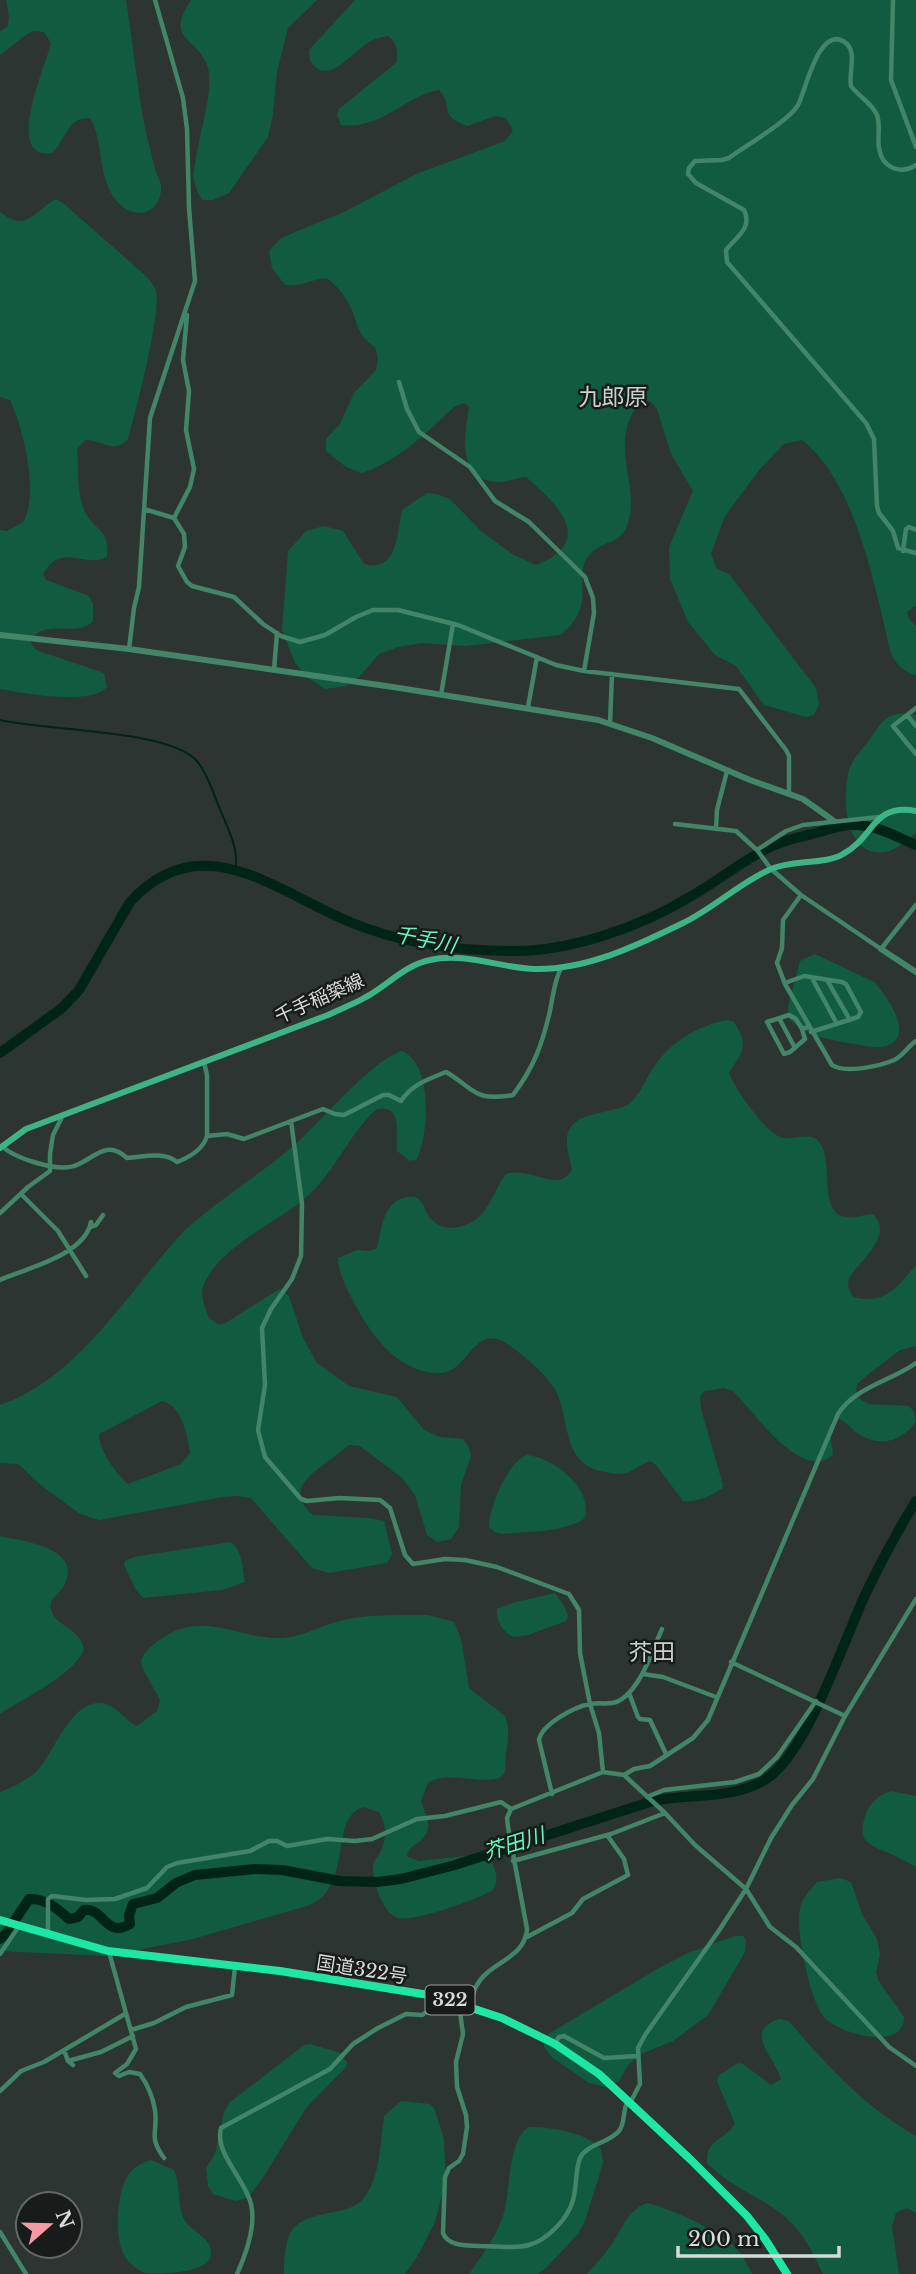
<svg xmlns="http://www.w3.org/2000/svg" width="916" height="2274" font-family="'Libre Baskerville','Noto Sans JP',serif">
<rect width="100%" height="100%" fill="#2c3531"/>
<path fill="#115c41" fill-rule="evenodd" d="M6 0H126C133 44 137 89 146 133 149 145 152 157 155 169 157 176 162 182 161 189 160 216 131 221 115 199 97 175 104 142 90 118 66 117 66 141 52 153 2 160 47 63 51 43L44 32 34 31 27 34 0 55V31L8 26 9 17Z
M191 0H317L288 28 277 71 273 114 268 137 229 193 213 200H202C199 194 195 187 194 180 192 174 195 165 196 159 199 135 214 91 208 68 199 37 163 41 191 0Z
M355 0H916V605L907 612 909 619 916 626V675C907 674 896 665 892 655 886 639 884 620 879 603 866 550 846 474 802 440L784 444 760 469 725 516 711 554 717 569 729 574 816 688 819 704 814 715 806 717 764 705 736 666 715 655 688 622 670 579 669 547 693 491 671 454 657 409 650 401 640 402C606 445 642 484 627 526 621 544 601 541 590 554 570 576 600 604 560 635L466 646 422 643 398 647 379 654 359 677 346 686 325 689 308 678 295 663 282 630 288 551 306 531 324 526 343 531 364 564C398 573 397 533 402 510L427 493 436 494 450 499 481 531 512 554 536 565C597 541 557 504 526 477 516 477 507 483 498 482 457 481 464 436 469 407L465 403 455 406C426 433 400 460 362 473L346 467 326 451V439L340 424 354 393 376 370 378 358 375 347C355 334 359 323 349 304 343 293 336 285 327 278 309 279 305 287 285 285L272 268 269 251 281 238 346 211 416 174 505 141 513 131 506 118 495 116 467 126C436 114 455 107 439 90 406 95 382 130 341 125L337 115 339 109 397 62C397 51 398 43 388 36 383 37 376 38 371 41 356 48 336 78 318 69 310 64 309 59 309 50Z
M56 199 63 203 147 277C151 282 154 286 156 291 161 316 136 410 128 439 114 455 101 439 85 440L77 449C79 470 76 490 84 510 93 531 110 527 107 557 83 569 63 541 43 574L46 580 89 596 93 604V621C77 639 43 616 30 642L36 650 104 673 107 687C90 706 24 693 0 689V530L7 531 23 522C40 494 23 428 10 400L0 397V212C26 233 33 212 56 199Z
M907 713 916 715V833C908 839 899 848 889 851 845 862 841 799 849 770 852 759 863 749 870 739 883 721 884 714 907 713Z
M815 954 874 982C887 996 916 1037 886 1046 876 1049 864 1045 854 1044 830 1040 807 1036 789 1019L788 1007 800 961Z
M727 1020 734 1022C749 1046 743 1051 729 1073 735 1089 767 1135 783 1138 794 1140 811 1131 819 1142 835 1161 817 1213 846 1217 855 1219 864 1214 873 1214 894 1236 861 1259 849 1278L848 1286 853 1297C886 1305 897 1287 916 1265V1346L900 1350 866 1376 857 1384 856 1390 861 1400 869 1404 909 1406 914 1412 916 1421C902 1442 879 1448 857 1433 849 1427 844 1419 834 1417 827 1428 832 1443 833 1455 801 1483 753 1410 733 1391L724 1388 704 1391 700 1397 701 1409 723 1485 722 1489C710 1496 697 1503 683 1501L656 1465 650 1461C641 1464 634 1471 626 1473 619 1475 612 1473 605 1472 561 1464 571 1422 556 1391 548 1376 521 1353 506 1343 474 1323 469 1371 441 1373 396 1375 366 1328 349 1293 344 1282 338 1271 338 1258L357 1250 370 1251 377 1248C382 1228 383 1200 408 1197 412 1197 414 1196 418 1199 423 1202 424 1207 426 1212 437 1231 454 1231 472 1222 490 1212 494 1189 506 1174 531 1166 558 1194 572 1170 570 1159 563 1139 570 1128 581 1111 612 1114 629 1104 638 1097 644 1083 650 1073 666 1045 695 1026 727 1020Z
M402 1051C433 1064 429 1133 417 1159L410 1161 397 1151C395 1135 404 1104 377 1109 354 1128 336 1167 315 1189 285 1221 219 1243 203 1287 200 1297 206 1309 209 1318L219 1325 227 1322 273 1293 280 1289 289 1296 303 1338 317 1363 349 1386 397 1397 424 1430 440 1437 463 1439 468 1446 471 1456 461 1485 459 1527 451 1539 438 1542 427 1535 415 1495 402 1478 360 1446 348 1445C330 1465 276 1484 313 1515L370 1518 384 1521 392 1554 387 1563 329 1573 312 1568 251 1498 238 1496 223 1497 99 1520 80 1514 42 1486 18 1464 0 1463V1405C81 1377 129 1289 186 1229 221 1198 261 1174 297 1143 323 1119 371 1061 402 1051ZM162 1401C181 1404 188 1436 190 1453L181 1464 128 1484C116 1474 99 1450 99 1434Z
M527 1455C554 1458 593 1488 585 1518 564 1533 529 1531 503 1534L495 1532 489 1527C489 1508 508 1461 527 1455Z
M0 1536C23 1541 86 1548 63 1587 58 1595 48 1599 51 1610 56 1627 82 1629 84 1650 71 1677 25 1697 0 1714Z
M230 1542C243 1549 242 1568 245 1582L222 1590 143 1598 136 1590 124 1565 125 1561 134 1557Z
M555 1593 564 1606 568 1616 566 1621 528 1635 514 1637C503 1633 496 1621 497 1609L512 1603Z
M428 1615 454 1622 461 1639 469 1688 505 1716C510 1727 508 1743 506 1754 505 1760 507 1771 503 1775 490 1788 448 1769 428 1783L421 1801C426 1817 435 1829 419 1842 413 1846 410 1848 407 1854L408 1857 419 1861 485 1854C495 1862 501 1881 492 1891 476 1899 416 1922 399 1918 383 1915 373 1882 373 1868 373 1861 377 1858 380 1853 387 1838 387 1827 379 1812L363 1807C328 1819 354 1885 310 1905L193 1939 108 1956 0 1951V1792C13 1787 28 1780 38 1770 55 1751 73 1695 106 1704 118 1707 126 1722 137 1726L157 1711 160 1700 143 1669 141 1661C144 1652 150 1647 158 1641 203 1608 234 1639 281 1638 303 1637 322 1625 343 1620 371 1614 399 1615 428 1615Z
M891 1791 916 1796V1867C906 1862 897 1856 886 1852 868 1844 857 1840 865 1817 869 1803 877 1796 891 1791Z
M840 1878 851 1882 862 1914 877 1939 880 1955 876 1972 878 1980 904 2017C904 2052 839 2034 824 2017 810 2000 795 1930 800 1909 802 1898 810 1890 817 1882Z
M735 1936H743L746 1940 745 1952 708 2015 673 2041 641 2054 628 2065 619 2081 606 2087 589 2083 553 2058 544 2047V2038L550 2033 659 1968 688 1953Z
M779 2019 789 2021C826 2065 866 2108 916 2136V2213L907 2208 896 2213 892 2226 899 2274H823C815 2258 807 2240 795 2227 771 2199 732 2190 707 2163 707 2137 723 2142 735 2124L717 2081 718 2076 738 2063 743 2064 771 2085 781 2079C775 2057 742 2031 779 2019Z
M310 2044 341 2053 347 2063 346 2067 306 2108 264 2176 248 2198 235 2201 213 2194 208 2186 206 2168 215 2154 224 2112 229 2103 304 2045Z
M401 2101 430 2104 434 2108 444 2139 445 2158V2184L435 2222 417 2257 405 2274H284C285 2225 292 2220 339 2211 348 2209 356 2206 363 2199 381 2177 380 2143 384 2116Z
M529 2127C551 2127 586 2132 601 2149L603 2163 585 2221 578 2234 546 2268 538 2274H469C481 2257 498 2234 504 2213 510 2192 508 2138 529 2127Z
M151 2160 174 2170C181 2185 177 2202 183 2217 189 2232 212 2236 211 2254 210 2274 160 2274 145 2273 139 2271 132 2265 128 2261 115 2244 117 2217 120 2198 124 2178 130 2166 151 2160Z
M647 2203C671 2208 721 2232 737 2249 743 2256 748 2266 752 2274H587C596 2264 604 2255 612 2244 623 2227 627 2211 647 2203Z"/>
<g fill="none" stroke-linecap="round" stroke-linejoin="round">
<path stroke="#002416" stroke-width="2" d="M0 720C44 731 169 729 197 761 208 774 213 793 220 809 227 827 240 850 235 870"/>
<path stroke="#002416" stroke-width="10" d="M0 1053 62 1008 79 990 130 902C201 824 275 891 350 922 400 943 458 951 512 951 568 952 640 927 688 898 717 882 744 859 774 845 789 839 804 836 820 832 830 829 841 825 851 825 875 824 895 836 916 845
M0 1939 5 1935 29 1899C45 1898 58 1909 69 1919L78 1917 84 1910C104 1907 105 1939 130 1924L129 1915 133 1904 157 1898 176 1883 195 1875 255 1869 282 1870 340 1881 377 1882 401 1879 455 1865 653 1801C690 1793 729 1800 763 1781 807 1757 844 1638 867 1591 882 1560 898 1530 916 1501"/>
<path stroke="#428568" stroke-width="4.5" d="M893 0 891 80 916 147
M916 165C900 175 882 168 879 148 877 138 881 126 877 115 872 103 858 96 851 86 848 72 859 50 843 41 818 27 805 93 798 105 789 121 745 146 729 158L722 160 695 161 689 168 688 174 696 183 744 210C753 228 736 237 726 250L727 262 866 423 874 439 877 506 879 513 893 531 898 548 916 553
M399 382 407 409 419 432 470 467 495 501 529 522 585 577 593 598 594 613 584 671
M144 509 174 518 184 534 185 547 178 566 187 582 192 586 234 597 263 624 281 636 300 642 325 635 356 617 373 610H398L458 625 556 665 584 671 739 689 786 750 789 756V794
M174 518 190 487 194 469 186 430 189 391 183 360 187 315
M903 551 906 529 909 527 916 530
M129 649 134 608 139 587 150 418 195 281 189 208 187 129 183 98 155 0
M274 670 277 633
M441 695 453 624
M528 707 537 657
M916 708 893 726 916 754
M907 715 916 726
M610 723 612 674
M675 824 736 831 757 850 771 869 801 895 881 949 916 905
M716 829 717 810 727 771
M757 850 786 831 803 825 879 817
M801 895 783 920 782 948 777 963 785 984 832 1065C845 1074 880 1066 894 1060 903 1056 908 1046 916 1041
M812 978 837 1024
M827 980 850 1020
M785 983 804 976 842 982 846 984 861 1012 858 1017 811 1032
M779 1018 795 1048
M802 1029 805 1039 790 1052 784 1054 767 1022 789 1015 796 1019 802 1029 808 1027
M291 1121 302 1204 301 1256 292 1279 271 1309 262 1328 265 1385 258 1430 265 1457 301 1499 307 1501 339 1498 380 1500 390 1508 405 1555 413 1564 445 1559 465 1560 497 1567 569 1594 579 1610 580 1653 590 1704 599 1733 603 1772
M207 1136 227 1134 244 1139 323 1109 335 1114 344 1115 383 1095H389L401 1101C412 1084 429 1079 446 1072 475 1089 474 1102 513 1095 534 1067 542 1045 550 1011 553 996 554 982 561 968
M2 1146C14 1158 57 1172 74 1166 93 1160 106 1138 127 1158 144 1157 163 1151 177 1162 190 1157 203 1150 207 1136V1075L204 1062
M21 1194 58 1231 86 1276
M0 1213 28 1187 50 1171V1154L53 1135 62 1117
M90 1227 96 1225 103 1215
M0 1280C27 1268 85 1255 91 1222
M731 1662 845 1716
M643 1674 663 1677 716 1697
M629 1693 638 1717 640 1719 650 1720 666 1754
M624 1775 634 1769 650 1766 693 1738 708 1720 838 1414C855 1387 891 1381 916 1363
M552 1794 539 1740C542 1724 574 1707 590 1704 601 1702 613 1706 622 1699 642 1685 652 1651 662 1629
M647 1797 664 1790 735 1782 759 1774 777 1757 816 1701
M513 1861 611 1834 665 1813
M48 1934V1899L52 1896 86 1900 115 1899 147 1888 167 1867 177 1863 250 1851 269 1841H277L287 1846 327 1839 355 1841 372 1839 417 1819 445 1816 501 1802 511 1809
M527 1937 572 1913 583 1899 628 1875 624 1859 607 1835
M109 1952 136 2049 127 2064 115 2073 119 2076 129 2072 140 2074C147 2084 153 2098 155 2110 158 2133 148 2136 164 2158
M0 1954 19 1926
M463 2005 460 2012 463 2034 456 2062 457 2087 466 2115 467 2127 463 2154 459 2161 449 2168 445 2177 443 2233C448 2247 468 2245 481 2246 496 2246 514 2249 529 2245 547 2240 568 2219 573 2200 577 2187 575 2171 580 2158 587 2144 609 2143 619 2131 626 2122 622 2110 628 2101
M470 2006C472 1999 473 1991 477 1985 489 1962 525 1959 527 1929L508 1827 507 1818 511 1809 603 1772 624 1775 665 1813 695 1845 746 1889 770 1927 796 1947 889 2047 916 2066
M131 2030 154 2023 186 2007 232 1995 235 1967
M555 2043 559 2037 564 2036 604 2058 637 2056
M64 2050 68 2061 73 2065
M68 2061 101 2052 133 2036
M0 2091 21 2071 44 2062 125 2014
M630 2103 640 2084 638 2048 645 2035 718 1932 746 1889 771 1838 792 1805 813 1779 845 1716 916 1599
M0 2232 26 2274
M237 2274C246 2254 256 2225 251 2204 245 2179 214 2153 221 2128L330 2069 353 2044 378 2028 406 2014 422 2015 435 2006V1997"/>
<path stroke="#428568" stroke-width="6" d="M0 635 129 649 393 687 598 720 652 738 750 780 803 799 834 821
M881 949 916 972"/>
<path stroke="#3eb486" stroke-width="6" d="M0 1148 26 1129 328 1015C340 1009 354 1004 366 997 388 985 405 965 430 960 465 952 500 968 535 969 586 970 636 946 681 924 713 909 739 883 771 869 794 859 825 865 843 854 874 838 872 803 916 811"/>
<path stroke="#1ee7a6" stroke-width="8" d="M0 1920 108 1951 280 1971 435 1996 502 2018 555 2044 599 2074 691 2160 747 2216 765 2239 787 2274"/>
</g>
<g text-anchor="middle" stroke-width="5" stroke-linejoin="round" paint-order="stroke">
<rect fill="#171b19" stroke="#9ca19f" stroke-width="2" x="425.5" y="1985.5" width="49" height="29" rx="5"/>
<g font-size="18" font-weight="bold" fill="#d5dbd8">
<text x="450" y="2006">322</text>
</g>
<g font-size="19" fill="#d5dbd8" stroke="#171b19">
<text transform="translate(319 998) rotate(-24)" y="7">千手稲築線</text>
<text transform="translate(362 1969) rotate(9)" y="7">国道322号</text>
</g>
<g font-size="21" font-style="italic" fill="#63f9bd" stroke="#171b19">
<text transform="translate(425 940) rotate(11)" y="7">千手川</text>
<text transform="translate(514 1844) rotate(-17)" y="7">芥田川</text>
</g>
<g font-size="23" fill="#c8d3cd" stroke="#171b19">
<text x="613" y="405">九郎原</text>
<text x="652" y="1660">芥田</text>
</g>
</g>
<g transform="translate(49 2225) rotate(70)"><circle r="33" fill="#171b19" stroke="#636865" stroke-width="2"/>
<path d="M0-5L12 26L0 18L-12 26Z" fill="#f49aa3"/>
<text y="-10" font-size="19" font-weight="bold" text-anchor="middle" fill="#d5dbd8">N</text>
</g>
<path d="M678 2246v10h161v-10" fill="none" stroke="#d5dbd8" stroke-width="3.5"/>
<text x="688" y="2246" font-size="21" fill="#d5dbd8" stroke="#171b19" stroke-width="5" paint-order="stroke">200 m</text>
</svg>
